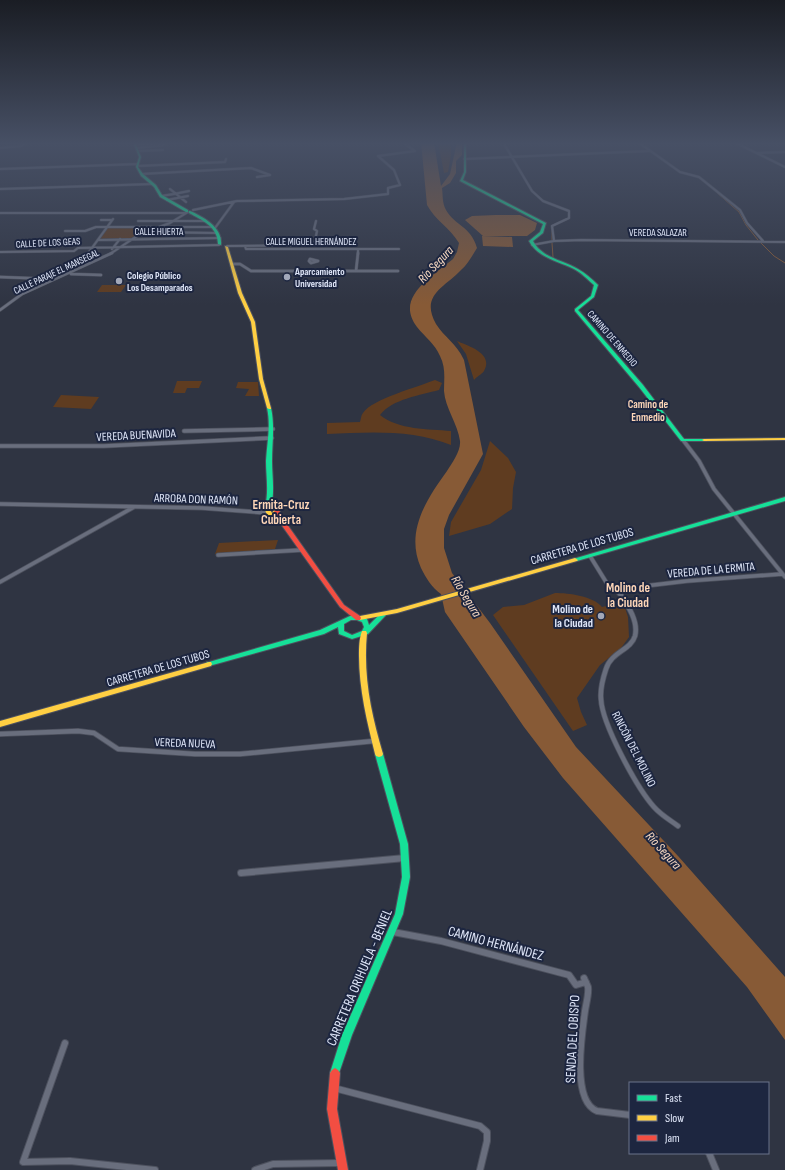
<svg xmlns="http://www.w3.org/2000/svg" width="785" height="1170" font-family="'Sofia Sans Condensed',sans-serif">
<rect width="100%" height="100%" fill="#2f3442"/>
<path fill="#5f3c20" d="M438 142H451V155L448 172 444 173Z
M108 227 151 228 131 238 100 239Z
M102 285H126L121 292H97Z
M457 341C468 346 494 353 484 371 482 374 476 377 474 380L466 354Z
M435 380 442 383 439 390C421 395 392 399 380 415 399 430 428 429 451 431V445C413 429 368 432 327 434V423L360 422C361 419 361 415 363 413 372 399 418 387 435 380Z
M177 381H202L199 388H187L185 393H173Z
M238 382H258L259 396H245L249 389 236 388Z
M61 395 99 397 91 409 53 407Z
M490 441 508 458 516 472 513 488 512 509 490 524 449 536 451 522 481 470Z
M278 540 275 549 215 554 219 543Z
M555 593C569 593 593 596 602 607L623 602 628 617 629 637 621 648 600 665 577 698 581 712 587 725 573 731 493 615 503 607 524 605Z"/>
<path fill="#875a36" d="M421 142H434L441 186 450 174 457 142H462V155L456 161V173L450 183 442 188C443 195 442 203 446 210 455 226 471 226 477 248 472 256 468 264 461 270 444 288 420 295 436 324 444 337 456 343 464 360L483 454 449 515 444 529V548L452 573 490 623 576 747 678 856 785 977V1040L747 987 563 778 524 727 445 612 441 594C432 588 426 578 421 568 405 532 426 500 447 471 452 463 461 451 460 441 458 424 445 408 444 391 444 379 446 368 440 356 435 344 425 337 417 327 394 297 433 276 453 259L457 252 459 243C450 228 435 220 427 205Z
M496 215H520L537 223 535 230 527 236H483L465 220 472 216Z
M482 236 512 237 513 247 483 246Z"/>
<g fill="none" stroke-linecap="round" stroke-linejoin="round">
<path stroke="#875a36" stroke-width="1" d="M716 192 739 212 746 225 758 240
M552 226V240
M552 243 553 257 556 260
M761 243 774 256 785 263
M563 263 586 274"/>
<g stroke="#4d515e" stroke-width="3">
<path id="street-far4" d="M503 142 532 191 543 201 569 211V218L552 226 554 241
M638 142 680 172 699 177 740 210 747 223 763 241
M734 142 785 167
M135 145 155 143
M0 148 20 146 30 142
M137 148 164 145
M138 151 163 150
M757 153 785 152
M464 159 649 151
M137 166 225 162 226 159
M0 169 138 164
M141 174 251 168 270 175 257 177
M0 189 153 184
M170 189 186 202
M174 194 189 191
M161 196 174 194
M167 200 188 196
M193 210 237 201 344 199 388 194V188L400 185 394 170 378 156 415 151 402 142
M0 213H186
M101 220H111
M138 221H206
M160 227H212
M215 228 234 202
M65 231H85L96 227H152
M144 232 217 233
M98 240 220 238
M314 245H334
M532 245 554 241 581 240 785 242
M227 246 314 245 317 231 314 229 316 221
M245 246 246 249H399
M112 249 120 239
M0 252 74 251 78 248 219 245
M89 252 113 219
M110 254 140 234 170 223 188 212
M358 254V249"/>
</g>
<g stroke="#4d515e" stroke-width="3.5">
<path id="street-far3" d="M310 259 318 261 311 263 309 261Z
M232 264H240L251 271H398
M356 271 358 253
M71 274 101 275
M0 277 52 279
M0 310 22 294 112 253"/>
</g>
<g stroke="#4d515e" stroke-width="5">
<path id="street-far2" d="M184 431 273 429
M683 440 699 461 714 489 785 577
M0 446H104L272 438
M0 504 202 508 268 513
M218 555 302 550
M590 556 611 590 687 581 782 574
M0 582 134 507
M616 589 618 592"/>
</g>
<g stroke="#4d515e" stroke-width="6">
<path id="street-far1" d="M618 591C626 603 639 620 635 636 631 650 611 652 606 669 603 678 600 689 601 699 602 724 637 788 654 807 661 815 670 820 678 826
M0 734 78 731 94 733 118 749 195 754H240L374 741"/>
</g>
<g stroke="#4d515e" stroke-width="8">
<path id="street" d="M241 873 405 858
M393 932 441 941 569 975 576 985 586 982
M584 978C585 981 587 984 588 987 589 994 586 1004 585 1011 582 1033 571 1101 597 1111L630 1115
M65 1043 23 1162 70 1161 155 1170
M334 1088 480 1126 487 1132V1141L480 1170
M709 1153 716 1170
M255 1170 273 1164 340 1163"/>
</g>
<g stroke="#4d515e" stroke-width="2">
<path id="fast" d="M133 142H135L141 157 138 167 143 174 156 185 162 195 188 210V212H186L160 197 154 187 141 176 136 167 139 157Z
M464 142H466V172L463 180 546 223 543 233 533 241C542 258 563 260 578 269 585 273 592 279 598 285L594 297 578 310 643 385 684 439H704L706 440V441H681L639 387 575 311V309L591 296 594 285C588 280 582 273 574 269 558 261 538 258 529 241L540 232 543 224 460 181 464 172Z
M190 211C204 217 223 228 221 245L218 244C218 227 202 220 189 213V211Z
M267 407H269L271 408C275 426 272 443 272 461 272 476 275 491 271 507L268 509 265 507C269 491 266 476 266 461 267 443 271 426 267 408Z
M785 497V501L577 561H573L572 560 573 559Z
M381 613H385L386 615 368 634 352 639 339 634 338 627 324 634 209 666H207L206 664 207 662H209L320 630 350 616H358L367 619 369 625ZM351 620H357L362 622 364 627 362 631 352 635 344 631V624Z
M379 751 382 752 383 754 408 844 410 877 403 914 352 1035 338 1076 335 1078 332 1076 330 1073 342 1035 395 914 402 877 400 844 375 754 376 752Z"/>
</g>
<g stroke="#4d515e" stroke-width="2">
<path id="slow" d="M225 246 228 247 242 293 255 322 263 379 271 408V409H269L267 408 259 379 251 322 238 293Z
M785 438V440L704 441 702 440 704 439Z
M272 504 277 505 279 510 277 515 272 516 267 515 265 510 267 505ZM272 507 274 510 272 513 270 510Z
M575 558 578 560 577 561 397 613 360 620 357 618 360 616 397 609Z
M362 631H366L367 633C363 676 371 713 383 754L382 756 379 757 376 756 375 754C367 722 359 689 359 656 359 648 359 639 362 631Z
M209 662H211L212 664 211 666 0 727V721Z"/>
</g>
<g stroke="#4d515e" stroke-width="2">
<path id="jam" d="M277 509 279 510 284 520 344 605 360 616 361 618 360 620H356L340 607 278 520 274 511Z
M335 1068 338 1070 340 1073 337 1109 348 1170H338L327 1109 330 1073 332 1070Z"/>
</g>
<use href="#street-far4" stroke="#696e7d" stroke-width="2"/>
<use href="#street-far3" stroke="#696e7d" stroke-width="2.5"/>
<use href="#street-far2" stroke="#696e7d" stroke-width="3.5"/>
<use href="#street-far1" stroke="#696e7d" stroke-width="4.5"/>
<use href="#street" stroke="#696e7d" stroke-width="6"/>
<use href="#fast" fill="#16e098" fill-rule="evenodd"/>
<use href="#slow" fill="#ffcf43" fill-rule="evenodd"/>
<use href="#jam" fill="#f24e42" fill-rule="evenodd"/>
</g>
<linearGradient id="sky" x2="0" y2="1"><stop stop-color="#1a1d24"/><stop offset="0.47" stop-color="#475065"/><stop offset="1" stop-color="#475065" stop-opacity="0"/></linearGradient>
<rect width="785" height="305" fill="url(#sky)"/>
<g fill="#a2a8b9" stroke="#1d2640" stroke-width="1.5">
<circle cx="287" cy="277" r="4"/>
<circle cx="119" cy="281" r="4"/>
<circle cx="601" cy="616" r="4"/>
</g>
<g text-anchor="middle" stroke-width="4" stroke-linejoin="round" paint-order="stroke">
<g font-size="10" fill="#e0e7f9" stroke="#1d2640">
<text x="159" y="235">CALLE HUERTA</text>
<text x="658" y="236">VEREDA SALAZAR</text>
<text x="311" y="245">CALLE MIGUEL HERNÁNDEZ</text>
<text transform="translate(48 242) rotate(-3)" y="4">CALLE DE LOS GEAS</text>
<text transform="translate(56 271) rotate(-25)" y="4">CALLE PARAJE EL MANSEGAL</text>
<text transform="translate(613 338) rotate(49)" y="4">CAMINO DE ENMEDIO</text>
</g>
<g font-size="10" font-weight="bold" fill="#e0e7f9" stroke="#1d2640" text-anchor="start">
<text x="295" y="275">Aparcamiento<tspan x="295" dy="12">Universidad</tspan></text>
<text x="127" y="279">Colegio Público<tspan x="127" dy="12">Los Desamparados</tspan></text>
</g>
<g font-size="11" font-weight="bold" fill="#fed6b8" stroke="#1d2640">
<text x="648" y="408">Camino de<tspan x="648" dy="13">Enmedio</tspan></text>
</g>
<g font-size="12" fill="#e0e7f9" stroke="#1d2640">
<text transform="translate(136 435) rotate(-3)" y="4">VEREDA BUENAVIDA</text>
<text transform="translate(196 499) rotate(2)" y="4">ARROBA DON RAMÓN</text>
<text transform="translate(582 546) rotate(-16)" y="4">CARRETERA DE LOS TUBOS</text>
<text transform="translate(711 570) rotate(-5)" y="4">VEREDA DE LA ERMITA</text>
<text transform="translate(158 668) rotate(-16)" y="4">CARRETERA DE LOS TUBOS</text>
<text transform="translate(185 743) rotate(2)" y="4">VEREDA NUEVA</text>
<text transform="translate(634 749) rotate(63)" y="4">RINCÓN DEL MOLINO</text>
</g>
<g font-size="12" font-weight="bold" fill="#e0e7f9" stroke="#1d2640" text-anchor="end">
<text x="593" y="613">Molino de<tspan x="593" dy="14">la Ciudad</tspan></text>
</g>
<g font-size="13" font-style="italic" fill="#fbdcc4" stroke="#1d2640">
<text transform="translate(435 264) rotate(-47)" y="5">Río Segura</text>
<text transform="translate(467 596) rotate(59)" y="5">Río Segura</text>
<text transform="translate(664 850) rotate(48)" y="5">Río Segura</text>
</g>
<g font-size="13" font-weight="bold" fill="#fed6b8" stroke="#1d2640">
<text x="281" y="509">Ermita-Cruz<tspan x="281" dy="15">Cubierta</tspan></text>
<text x="628" y="592">Molino de<tspan x="628" dy="15">la Ciudad</tspan></text>
</g>
<g font-size="14" fill="#e0e7f9" stroke="#1d2640">
<text transform="translate(496 943) rotate(15)" y="5">CAMINO HERNÁNDEZ</text>
<text transform="translate(359 977) rotate(-67)" y="5">CARRETERA ORIHUELA - BENIEL</text>
<text transform="translate(572 1039) rotate(-87)" y="5">SENDA DEL OBISPO</text>
</g>
</g>
<rect x="629" y="1082" width="140" height="72" fill="#1d2640" stroke="#6b738a"/>
<rect x="637" y="1095" width="20" height="6" fill="#16e098" stroke="#6b738a"/>
<text x="665" y="1102" font-size="12" fill="#e0e7f9">Fast</text>
<rect x="637" y="1115" width="20" height="6" fill="#ffcf43" stroke="#6b738a"/>
<text x="665" y="1122" font-size="12" fill="#e0e7f9">Slow</text>
<rect x="637" y="1135" width="20" height="6" fill="#f24e42" stroke="#6b738a"/>
<text x="665" y="1142" font-size="12" fill="#e0e7f9">Jam</text>
</svg>
